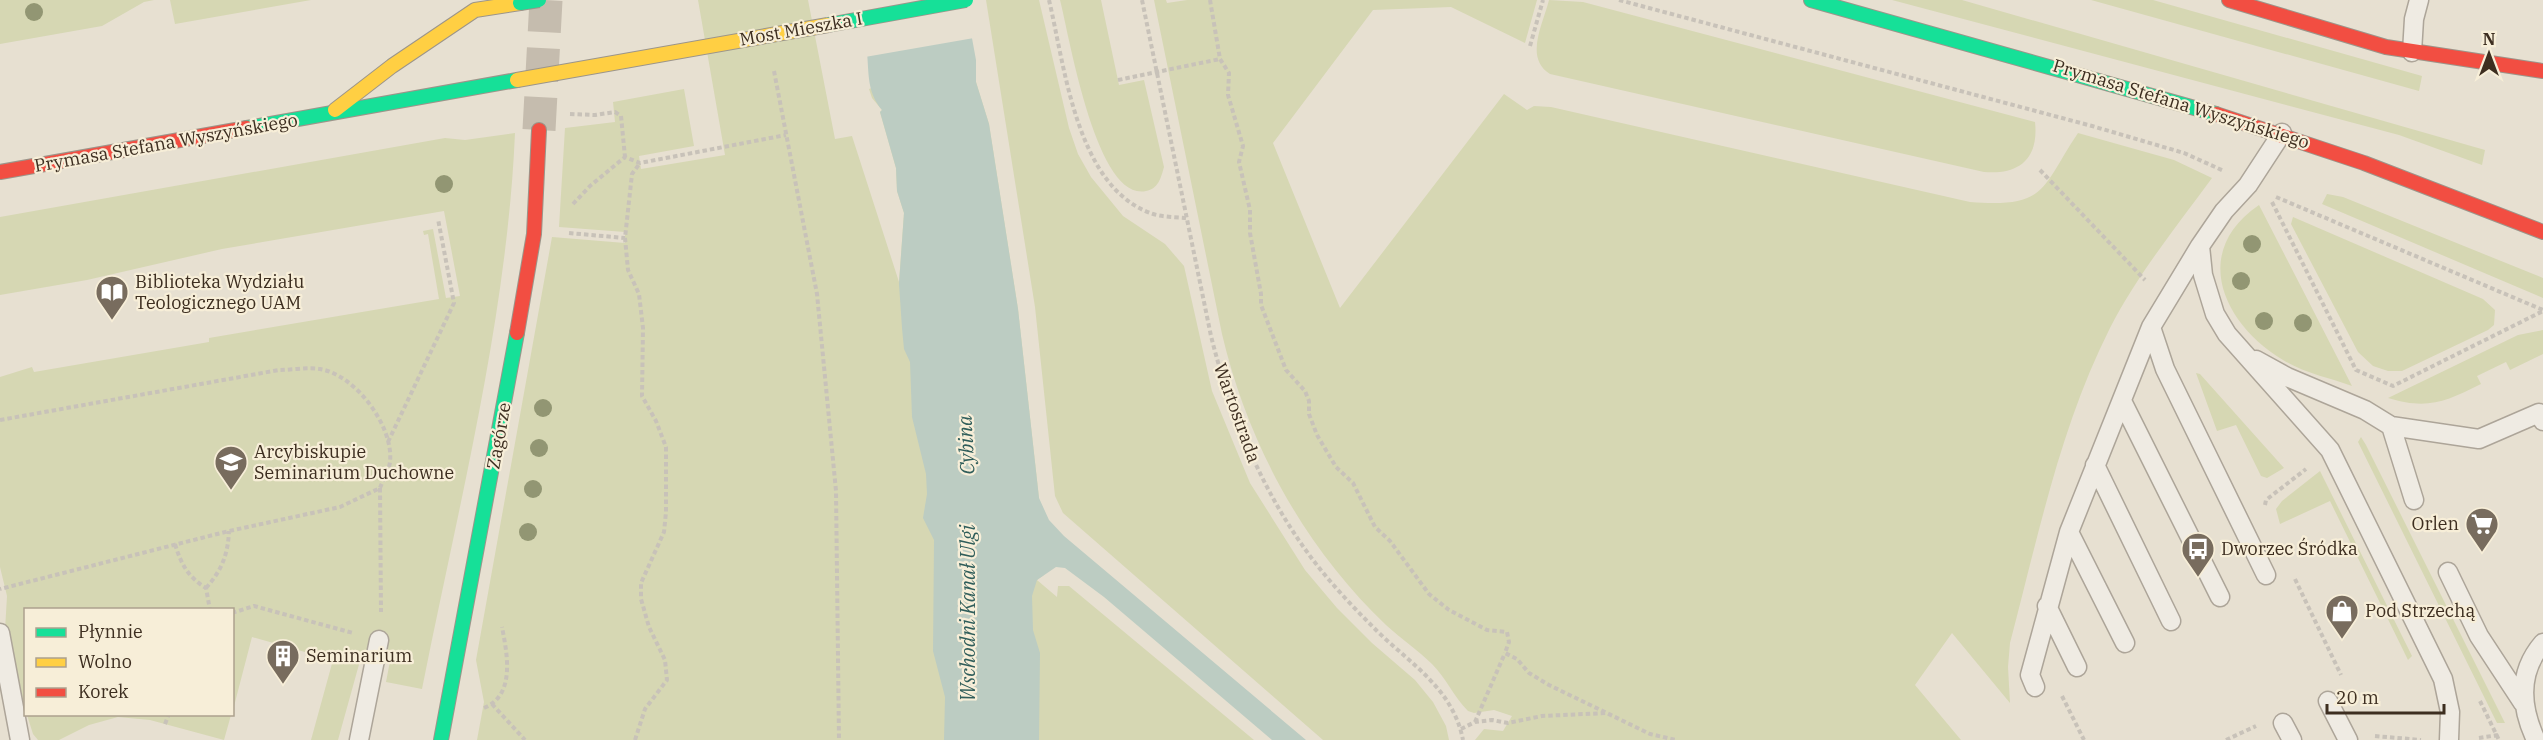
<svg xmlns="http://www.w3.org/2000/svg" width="2543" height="740" font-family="'IBM Plex Serif',serif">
<rect width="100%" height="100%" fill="#e7e0d1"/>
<path fill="#d6d7b3" d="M0 0H154L144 2 102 26 0 44Z
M170 0H311L175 24Z
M698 0H808L835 139 852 136 899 282 904 213 897 191 896 168 880 112 882 110 872 98 869 89 973 48 976 82 989 124 1018 309 1039 498 1044 575 1037 580 1057 597 1058 586H1069L1254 740H477L484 702 476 660 552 237 625 243V232L559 227 565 128 615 122 613 102 684 89 694 146 639 156 641 169 725 155Z
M986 0H1039L1069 128 1078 154 1091 177 1123 216 1165 244 1184 266 1212 391 1250 483 1305 570 1337 608 1372 643 1415 680 1433 702 1446 726 1449 740H1323L1063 513 1055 496 1035 307Z
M1060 0H1101L1119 85 1144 80 1164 167C1161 178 1158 189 1146 191 1096 202 1069 34 1060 0Z
M1154 0H1166L1167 3 1187 0H1537L1525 43 1451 7 1373 10 1273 143 1340 308 1504 94 1527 110 1534 106 1551 107 1970 202C2048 208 2041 188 2078 133L2174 160 2212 178C2177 226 2137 275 2110 328 2060 427 2038 537 2010 643L2008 667 2010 703 1952 633 1915 685 1961 740H1475L1484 729 1503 731 1512 716 1494 710 1474 713 1468 711C1454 697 1446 678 1432 664 1418 650 1401 639 1386 625 1304 547 1248 444 1222 334Z
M1549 0 1583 2 2035 122C2039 159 2019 175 1984 172L1550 74C1524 58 1543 24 1549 0Z
M1892 0H1962L2485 150 2482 165 2399 135Z
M2091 0H2153L2422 76 2419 91Z
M515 133C507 319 458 507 422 689L386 682 391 656 363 650 338 740H311L333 660 252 637 233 710 232 610H26L25 707 5 630 7 596 0 567V377L32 367 34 372 209 342V338L439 299 428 234 424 235 423 231 433 229 446 298 460 296 444 211 222 249 87 280 0 295V217L445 138 465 140Z
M2327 194 2343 197 2543 278V298L2322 204Z
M2259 205 2352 386C2330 378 2304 373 2283 360 2223 324 2190 252 2259 205Z
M2293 217 2483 299 2495 310 2494 325 2488 330 2402 371H2388L2373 366 2358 352 2291 224Z
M2543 330V354L2510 370 2506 362 2477 376 2481 384C2445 402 2427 410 2388 398L2518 335Z
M2196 373 2200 374 2284 468 2267 478 2261 476 2236 425 2217 431Z
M2361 437 2366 445 2505 723H2497L2358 442Z
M2320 471 2412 656 2408 660 2330 501 2280 524 2276 509 2282 501Z
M27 715V714L231 715 224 740 150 720 118 717 89 725 59 740H38L33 734Z"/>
<path fill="#bcccc2" d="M965 0 976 60V82L989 124 1018 309 1039 498 1049 520 1064 536 1306 740H1272L1104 597 1065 568 1056 567 1037 580 1032 596 1033 630 1040 653 1039 740H944L945 697 933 651 934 540 923 518 927 494 926 474 912 417 910 362 904 349 902 328 899 284 904 213 897 191 896 168 880 112 882 110C867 92 869 75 867 52Z"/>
<path fill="#e7e0d1" d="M847 0H968L974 38 865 57Z"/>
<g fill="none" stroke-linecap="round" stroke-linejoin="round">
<path stroke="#c5bcae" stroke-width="33" stroke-dasharray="33 16" stroke-linecap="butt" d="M539 130 546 0"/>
<g stroke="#ada599" stroke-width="21">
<path id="lane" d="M2412 52 2414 19 2419 0
M2200 246 2203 275 2215 314 2227 334 2330 450 2443 679 2450 712 2449 740
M2151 327 2165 369 2266 575
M2256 360 2287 377 2365 410 2391 426 2479 439 2539 413 2543 421
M2122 401 2220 597
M2391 426 2414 500
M2095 465 2171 621
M2069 532 2125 643
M2448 572 2479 636 2523 703
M2047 606 2077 667
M0 633 20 740
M2035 687 2030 675 2069 532 2151 327 2200 246 2224 211 2248 185 2282 133
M2328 701 2348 740
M2283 723 2292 740
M359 740 379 640
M2536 740C2520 706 2518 672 2543 643"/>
</g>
<g stroke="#9c958a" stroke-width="16">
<path id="fast" d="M1811 0 2216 114
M247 128 517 80
M441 740 517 333"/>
</g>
<g stroke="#9c958a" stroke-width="16">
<path id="slow" d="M335 110 392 66 475 10 520 3"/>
</g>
<g stroke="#9c958a" stroke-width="16">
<path id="jam" d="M2229 0 2386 47 2543 71
M2216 114 2364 163 2543 232
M0 172 247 128
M517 333 534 234 539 130"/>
</g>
<path stroke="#c8c2b9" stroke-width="4" stroke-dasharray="4.5 3" stroke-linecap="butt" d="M1049 0C1065 67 1076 185 1150 213 1160 217 1175 217 1186 218
M1142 0 1211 336C1231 416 1263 494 1313 560 1332 585 1355 609 1377 631 1412 665 1453 689 1463 740
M1210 0 1220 59 1229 73 1228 95 1243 146 1239 162 1250 210V233L1261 294V305L1286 370 1305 391 1309 401V414L1317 435 1336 467 1353 483 1375 527 1390 541 1429 594 1449 610 1487 630 1507 632 1509 642 1505 653 1517 659 1529 673 1549 685 1650 734 1676 740
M1619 0 2092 126 2184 153 2224 171
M1530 46 1543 0
M774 71 817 294 836 491 839 740
M1118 80 1220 59
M570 114 595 115 615 112 621 116 625 157
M2040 170 2145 280
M2276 197 2543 310
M2272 202 2356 370 2393 386 2543 311
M573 204 590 186 625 157 640 163 786 135
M569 233 625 238
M0 420 279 370C292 370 308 367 320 369 356 375 394 427 390 462 389 470 383 480 380 488L340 507 229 531 0 589
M388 442 454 303 438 219
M380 488 381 612
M2265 505 2266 500 2306 469
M175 544C181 564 188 577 206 588L210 610
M2295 579 2341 675
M206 588C222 570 228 554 229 531
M232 613 254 606 353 633
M2062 696 2084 740
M2480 701 2499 740
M492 704 525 740
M484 708C516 695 507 653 502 627
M1475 722 1505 653
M165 724 169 714
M1461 729 1475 722 1492 720 1508 723 1542 716 1607 713
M2375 736 2421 740
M2479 738 2498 735
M635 740 645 709 667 680 665 660 649 627 641 599V583L664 532 666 512V447L656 421 642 396 643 328 639 294 628 270 625 238 632 174 640 163
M2226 740 2256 726"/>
<use href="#lane" stroke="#efebe3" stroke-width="18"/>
<use href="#fast" stroke="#16e098" stroke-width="14"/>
<use href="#slow" stroke="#ffcf43" stroke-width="14"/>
<use href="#jam" stroke="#f24e42" stroke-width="14"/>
<g stroke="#9c958a" stroke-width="16" stroke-linecap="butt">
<path id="fast-bridge" d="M520 3 539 0
M828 25 966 0"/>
</g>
<g stroke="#9c958a" stroke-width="16" stroke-linecap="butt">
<path id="slow-bridge" d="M517 80 828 25"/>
</g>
<use href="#fast-bridge" stroke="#16e098" stroke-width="14"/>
<use href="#slow-bridge" stroke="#ffcf43" stroke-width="14"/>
</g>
<g fill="#929673">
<circle cx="34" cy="12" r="9"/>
<circle cx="444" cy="184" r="9"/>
<circle cx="2252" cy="244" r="9"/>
<circle cx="2241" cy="281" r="9"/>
<circle cx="2264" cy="321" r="9"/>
<circle cx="2303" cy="323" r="9"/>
<circle cx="543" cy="408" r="9"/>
<circle cx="539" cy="448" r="9"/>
<circle cx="533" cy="489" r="9"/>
<circle cx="528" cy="532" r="9"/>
</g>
<defs>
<g id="library-pin" transform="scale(1.725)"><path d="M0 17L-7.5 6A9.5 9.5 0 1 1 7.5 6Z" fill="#786c5e" stroke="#f7eed8"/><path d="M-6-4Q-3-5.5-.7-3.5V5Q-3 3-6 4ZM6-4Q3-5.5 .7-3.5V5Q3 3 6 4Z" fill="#fff"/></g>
<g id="university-pin" transform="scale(1.725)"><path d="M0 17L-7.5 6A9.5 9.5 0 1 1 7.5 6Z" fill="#786c5e" stroke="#f7eed8"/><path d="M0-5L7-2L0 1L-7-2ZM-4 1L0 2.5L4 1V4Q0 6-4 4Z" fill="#fff"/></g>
<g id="supermarket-pin" transform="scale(1.725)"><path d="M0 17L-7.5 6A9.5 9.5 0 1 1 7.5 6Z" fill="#786c5e" stroke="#f7eed8"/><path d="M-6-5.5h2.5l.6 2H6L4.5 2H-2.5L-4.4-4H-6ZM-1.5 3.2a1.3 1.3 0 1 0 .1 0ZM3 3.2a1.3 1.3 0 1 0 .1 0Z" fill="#fff"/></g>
<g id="bus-pin" transform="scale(1.725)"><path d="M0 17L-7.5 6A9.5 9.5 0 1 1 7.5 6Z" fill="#786c5e" stroke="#f7eed8"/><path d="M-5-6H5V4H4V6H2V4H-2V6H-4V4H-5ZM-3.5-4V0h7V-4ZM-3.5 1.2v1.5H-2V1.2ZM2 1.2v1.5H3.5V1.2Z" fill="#fff"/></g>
<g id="shop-pin" transform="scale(1.725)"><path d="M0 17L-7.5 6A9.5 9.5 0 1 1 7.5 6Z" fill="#786c5e" stroke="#f7eed8"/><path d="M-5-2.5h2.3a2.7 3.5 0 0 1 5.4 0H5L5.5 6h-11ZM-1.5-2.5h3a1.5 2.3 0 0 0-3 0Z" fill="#fff"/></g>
<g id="building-pin" transform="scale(1.725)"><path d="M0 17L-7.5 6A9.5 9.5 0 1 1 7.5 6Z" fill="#786c5e" stroke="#f7eed8"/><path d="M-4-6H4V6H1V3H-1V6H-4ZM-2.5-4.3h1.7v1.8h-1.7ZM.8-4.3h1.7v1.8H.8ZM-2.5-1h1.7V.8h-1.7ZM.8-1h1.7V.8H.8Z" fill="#fff"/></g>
</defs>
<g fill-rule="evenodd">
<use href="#library-pin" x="112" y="292"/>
<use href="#university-pin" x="231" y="462"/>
<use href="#supermarket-pin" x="2482" y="524"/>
<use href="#bus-pin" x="2198" y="549"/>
<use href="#shop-pin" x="2342" y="611"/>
<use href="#building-pin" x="283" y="656"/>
</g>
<g text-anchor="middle" stroke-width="4.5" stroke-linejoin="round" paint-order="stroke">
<g font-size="18" fill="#3d2e20" stroke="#f7eed8">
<text transform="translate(801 29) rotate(-10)" y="6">Most Mieszka I</text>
<text transform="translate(2181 104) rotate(17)" y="6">Prymasa Stefana Wyszyńskiego</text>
<text transform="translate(166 143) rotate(-10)" y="6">Prymasa Stefana Wyszyńskiego</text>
<text transform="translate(1237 413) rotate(70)" y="6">Wartostrada</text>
<text transform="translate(499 436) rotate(-80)" y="6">Zagórze</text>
</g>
<g font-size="18" fill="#3d2e20" stroke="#f7eed8" text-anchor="start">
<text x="135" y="288">Biblioteka Wydziału<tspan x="135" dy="21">Teologicznego UAM</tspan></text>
<text x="254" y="458">Arcybiskupie<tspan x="254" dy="21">Seminarium Duchowne</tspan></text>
<text x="2459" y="530" text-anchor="end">Orlen</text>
<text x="2221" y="555">Dworzec Śródka</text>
<text x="2365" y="617">Pod Strzechą</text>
<text x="306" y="662">Seminarium</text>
</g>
<g font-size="20" font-style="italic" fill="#2f5d5a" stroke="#f7eed8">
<text transform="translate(966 445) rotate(-93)" y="7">Cybina</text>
<text transform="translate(968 613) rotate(-90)" y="7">Wschodni Kanał Ulgi</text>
</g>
</g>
<rect x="24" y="608" width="210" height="108" fill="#f7eed8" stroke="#ada18e" stroke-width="1.5"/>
<rect x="36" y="628" width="30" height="9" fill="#16e098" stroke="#ada18e" stroke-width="1.5"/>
<text x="78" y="638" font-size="18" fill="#3d2e20">Płynnie</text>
<rect x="36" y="658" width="30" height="9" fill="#ffcf43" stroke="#ada18e" stroke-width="1.5"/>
<text x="78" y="668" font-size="18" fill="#3d2e20">Wolno</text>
<rect x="36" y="688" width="30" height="9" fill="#f24e42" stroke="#ada18e" stroke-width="1.5"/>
<text x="78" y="698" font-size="18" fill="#3d2e20">Korek</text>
<g transform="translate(2489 54)" stroke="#f7eed8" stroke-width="4.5" paint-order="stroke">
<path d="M0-4.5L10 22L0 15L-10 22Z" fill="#3d2e20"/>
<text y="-9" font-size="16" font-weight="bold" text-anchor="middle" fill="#3d2e20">N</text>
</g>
<path d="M2327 704v9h117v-9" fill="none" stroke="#3d2e20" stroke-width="3"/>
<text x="2336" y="704" font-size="18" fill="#3d2e20" stroke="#f7eed8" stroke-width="4.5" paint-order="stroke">20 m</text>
</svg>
